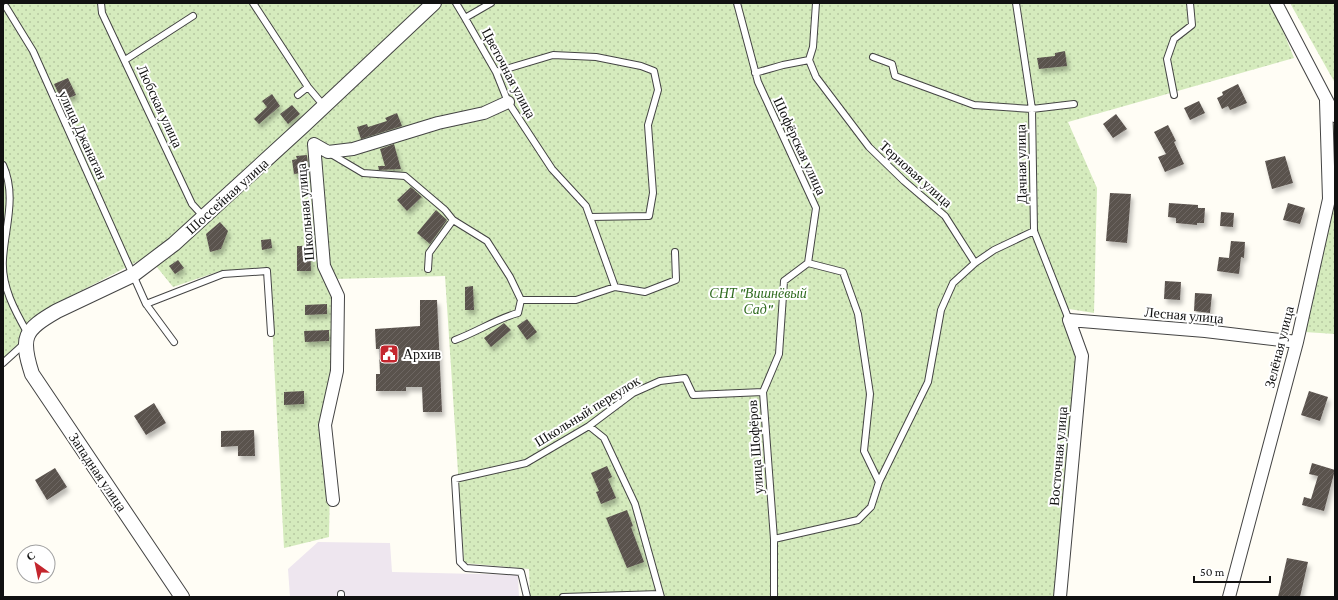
<svg xmlns="http://www.w3.org/2000/svg" width="1338" height="600" font-family="'Crimson Pro',serif">
<defs>
<pattern id="park-dots" width="8" height="8" patternUnits="userSpaceOnUse"><rect width="8" height="8" fill="#d5ebbd"/><path d="M2 2h.1M6 6h.1" fill="none" stroke="#b6c8a1" stroke-width="1.8" stroke-linecap="round"/></pattern>
<pattern id="building-hatch" width="6" height="6" patternUnits="userSpaceOnUse"><rect width="6" height="6" fill="#5a524d"/><path d="M-1 1l2-2M0 6l6-6M5 7l2-2" fill="none" stroke="#6d6662"/></pattern>
<filter id="shadow"><feDropShadow dx="2.5" dy="4.5" stdDeviation="2" flood-color="#0004"/></filter>
</defs>
<rect width="100%" height="100%" fill="#fffdf5"/>
<path fill="#eee6ef" d="M318 542 390 543 392 572 518 575 519 597H290L288 569Z"/>
<path fill="url(#park-dots)" d="M3 3H1272L1294 58 1068 122 1097 188 1094 313 1063 308 1076 357 1054 597H530L529 569 464 563 445 276 334 279 329 537 284 548 269 268 220 271 173 287 148 256 48 308 31 324 15 358 3 361Z
M1290 3H1335V83Z
M1330 119 1335 127V334L1305 332 1327 216Z"/>
<path fill="url(#building-hatch)" filter="url(#shadow)" d="M1065 51 1067 66 1039 69 1037 58 1055 56V53Z
M68 78 76 95 62 101 54 84Z
M1238 84 1247 103 1230 110 1228 106 1222 109 1217 98 1223 95 1222 92Z
M272 94 280 106 259 124 254 119 267 107 262 101Z
M1199 101 1205 113 1190 120 1184 108Z
M292 105 300 114 288 124 280 114Z
M397 113 402 126 361 139 357 127 367 124 368 127 387 121 385 118Z
M1116 114 1127 129 1113 138 1103 124Z
M1168 125 1176 141 1174 142 1184 164 1165 172 1158 157 1166 154 1154 132Z
M394 144 401 169 379 170 378 166H385L380 149Z
M307 155 309 172 294 174 292 160 297 159 296 156Z
M1285 156 1293 183 1272 189 1265 161Z
M411 187 422 197 407 211 397 200Z
M1110 193 1131 194 1127 243 1106 241Z
M1169 203 1198 205V208H1205L1204 223H1197V225L1176 223V218L1168 217Z
M1288 203 1305 208 1300 224 1283 220Z
M436 210 447 220 430 244 417 233Z
M1221 212 1234 213 1233 227 1220 226Z
M220 222 228 231 221 249 210 252 206 234Z
M271 239 272 248 262 250 261 240Z
M1231 241 1245 242 1244 258 1241 257 1239 274 1217 271 1219 257 1229 258Z
M297 246H310L311 271H297Z
M178 260 184 268 175 274 169 266Z
M1165 281 1181 282 1180 300 1164 299Z
M473 286 474 310H465V287Z
M1195 293 1212 294 1210 313 1194 311Z
M420 300H437L442 412H423L422 387H406V391H376V374H380L379 349H376L375 329 420 326Z
M327 304V314L305 315V305Z
M527 319 537 332 527 340 517 326Z
M504 323 511 330 491 347 484 338Z
M329 330V341L305 342 304 331Z
M304 391V404L284 405V392Z
M1309 391 1328 397 1320 421 1301 415Z
M154 403 166 423 146 435 134 416Z
M254 430 255 456H238V446L221 447V431Z
M1312 463 1335 470 1324 511 1302 505 1304 497 1311 499 1318 476 1309 474Z
M607 466 612 477 608 479 616 498 601 504 596 492 599 491 591 473Z
M55 468 67 487 47 500 35 480Z
M627 510 633 526 631 527 644 562 627 568 606 518Z
M1287 558 1308 562 1300 597H1278Z"/>
<g fill="none" stroke-linecap="round" stroke-linejoin="round">
<g stroke="#444" stroke-width="8">
<path id="service" d="M101 3 102 13 192 204 203 216
M253 3 308 87 324 106
M456 3 465 18
M491 3 465 18 496 72 508 102 552 169 586 206 615 287
M737 3 758 82 816 208 808 263 843 272 858 314 870 394 864 451 879 482
M1016 3 1032 109 1034 231 1069 320
M6 7 33 51 146 304 174 342
M873 57 892 64 895 76 974 105 1032 109 1074 104
M125 60 193 16
M496 72 553 55 596 57 641 66 654 71 658 90 648 125 653 193 649 216 590 217
M755 73 783 65 809 60
M298 95 308 87
M1174 95 1167 59 1174 39 1192 25 1190 3
M331 154 363 173 405 176 445 210 453 220 487 241 510 277 521 300H576L615 287 645 292 676 280 675 252
M3 165C17 196 5 227 3 259 1 286 15 311 28 334
M975 263 994 250 1034 231
M428 269 429 253 453 220
M146 304 223 274 267 271 271 333
M455 340C477 332 496 319 518 313L521 300
M3 363 25 343
M589 426 604 438 635 504 661 597
M774 539 858 520 871 507 879 482 928 382 941 310 953 283 975 263 945 216 904 181 869 147 816 77 809 60 813 47 816 3
M341 594V597
M527 597 521 572 466 568 460 562 455 479 526 463 589 426 633 393 660 381 685 378 693 395 763 392
M563 597 660 594
M774 597V539L763 392 779 354 784 281 808 263"/>
</g>
<g stroke="#444" stroke-width="14">
<path id="minor" d="M1276 3 1335 116
M333 500 325 425 337 371 338 296 324 266 314 144 328 152 353 149 438 123 484 113 508 102
M1060 597 1082 356 1069 320 1205 331 1297 342
M1229 597 1297 342 1329 199 1326 101"/>
</g>
<g stroke="#444" stroke-width="16">
<path id="tertiary" d="M182 597 32 374C20 337 24 330 57 311L133 275 174 244 303 126 434 3"/>
</g>
<use href="#service" stroke="#fff" stroke-width="6"/>
<use href="#minor" stroke="#fff" stroke-width="12"/>
<use href="#tertiary" stroke="#fff" stroke-width="14"/>
</g>
<defs>
<g id="civic-square" transform="scale(1)"><rect x="-9" y="-9" width="18" height="18" rx="4" fill="#c4262e" stroke="#fff"/><path d="M-.6-6.5H3V-4.5H.6V-3L4-1V1h2V6H-6V1h2V-1L-.6-3ZM-1.2 2.5V6h2.4V2.5Z" fill="#fff"/></g>
</defs>
<g fill-rule="evenodd">
<use href="#civic-square" x="389" y="354"/>
</g>
<g text-anchor="middle" stroke-width="4" stroke-linejoin="round" paint-order="stroke">
<g font-size="14" fill="#111" stroke="#fff">
<text transform="translate(509 73) rotate(62)" y="5">Цветочная улица</text>
<text transform="translate(160 106) rotate(65)" y="5">Любская улица</text>
<text transform="translate(83 135) rotate(65)" y="5">улица Джанатан</text>
<text transform="translate(800 146) rotate(65)" y="5">Шофёрская улица</text>
<text transform="translate(1021 164) rotate(-91)" y="5">Дачная улица</text>
<text transform="translate(916 174) rotate(42)" y="5">Терновая улица</text>
<text transform="translate(227 196) rotate(-42)" y="5">Шоссейная улица</text>
<text transform="translate(305 212) rotate(-95)" y="5">Школьная улица</text>
<text transform="translate(1184 315) rotate(5)" y="5">Лесная улица</text>
<text transform="translate(1279 347) rotate(-76)" y="5">Зелёная улица</text>
<text transform="translate(587 411) rotate(-32)" y="5">Школьный переулок</text>
<text transform="translate(755 447) rotate(-94)" y="5">улица Шофёров</text>
<text transform="translate(1058 456) rotate(-85)" y="5">Восточная улица</text>
<text transform="translate(98 472) rotate(56)" y="5">Западная улица</text>
</g>
<g font-size="14" font-style="italic" fill="#2f6b1f" stroke="#fff">
<text x="758" y="298">СНТ "Вишнёвый<tspan x="758" dy="16">Сад"</tspan></text>
</g>
<g font-size="14" fill="#111" stroke="#fff" text-anchor="start">
<text x="403" y="359">Архив</text>
</g>
</g>
<rect width="1338" height="600" fill="none" stroke="#111111" stroke-width="8"/>
<g transform="translate(36 564) rotate(327)"><circle r="19" fill="#ffffff" stroke="#a0a0a0"/>
<path d="M0-3L7 15L0 10L-7 15Z" fill="#c4262e"/>
<text y="-6" font-size="11" font-weight="bold" text-anchor="middle" fill="#111111">С</text>
</g>
<path d="M1194 576v6h76v-6" fill="none" stroke="#111111" stroke-width="2"/>
<text x="1200" y="576" font-size="12" fill="#111111" stroke="#ffffff" stroke-width="3" paint-order="stroke">50 m</text>
</svg>
